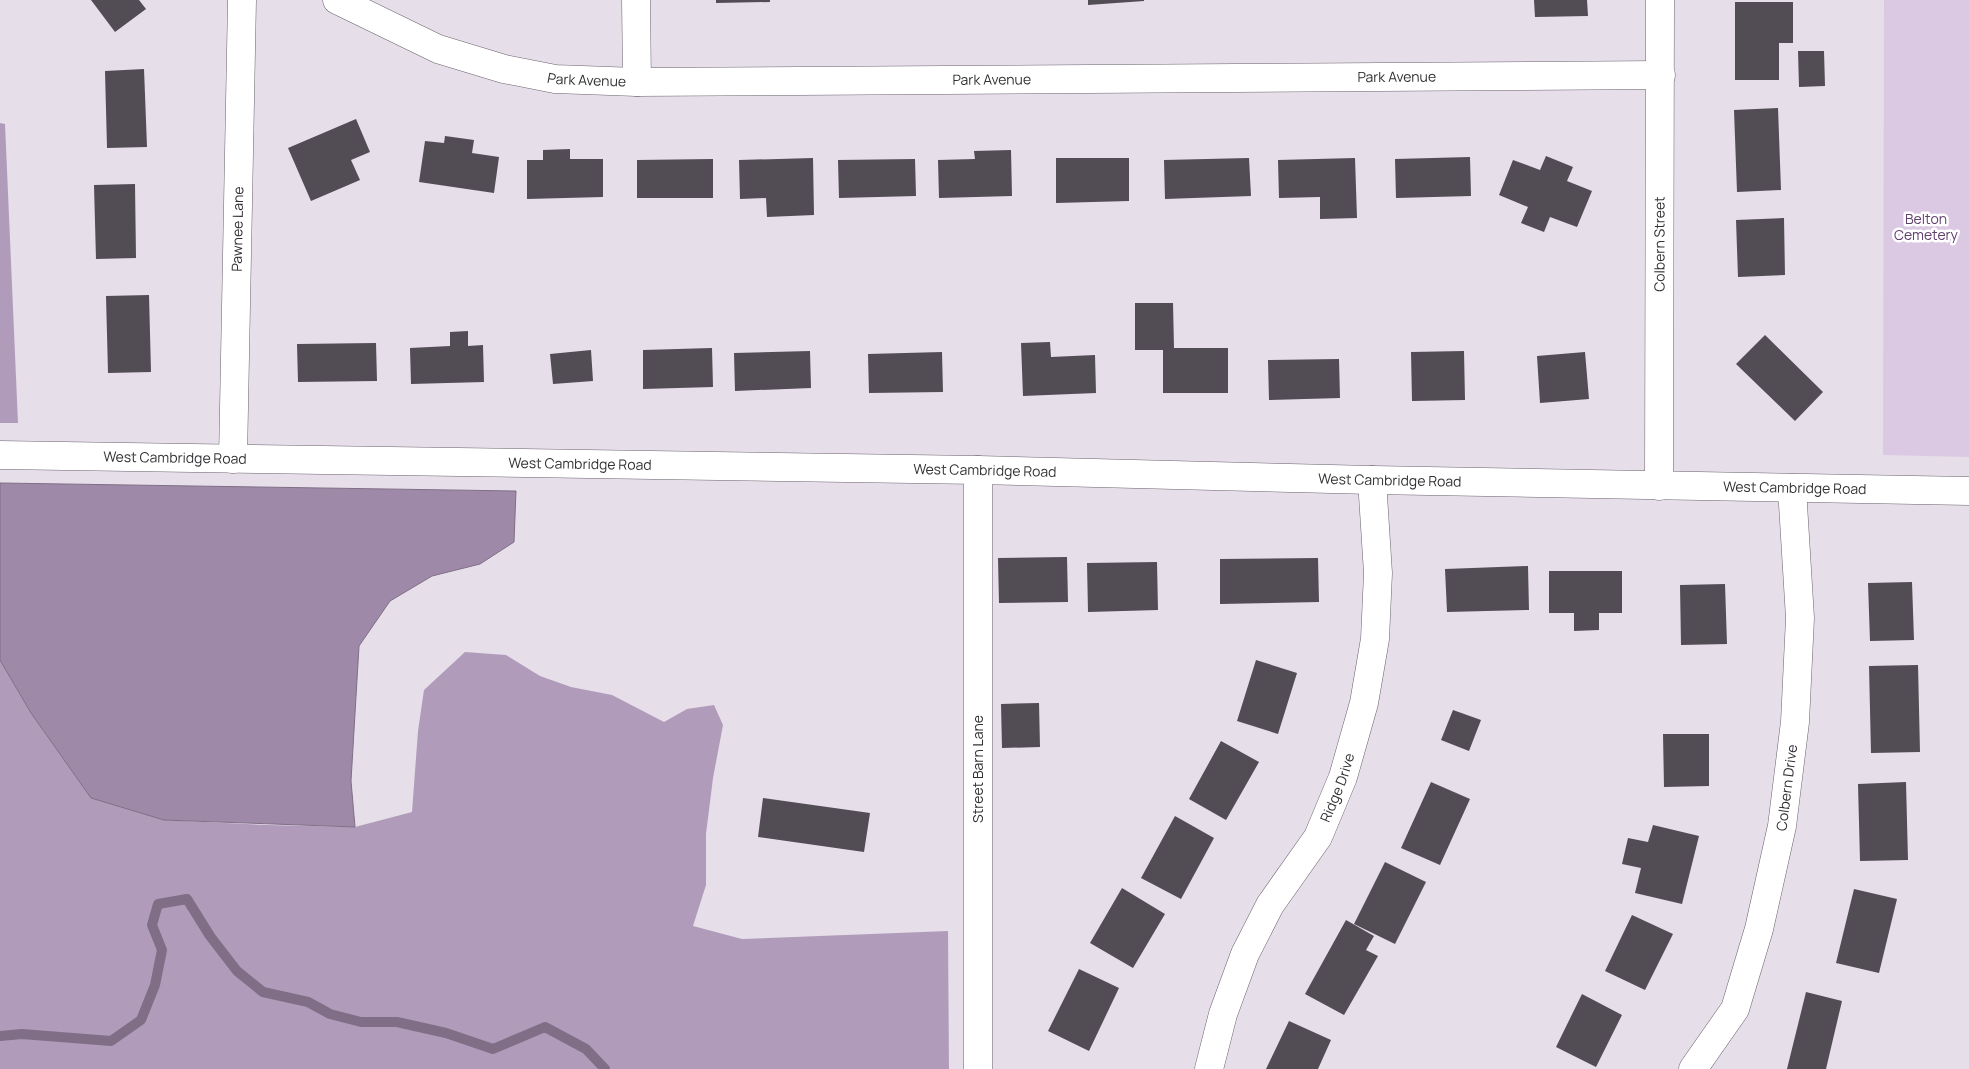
<svg xmlns="http://www.w3.org/2000/svg" width="1969" height="1069" font-family="Manrope,sans-serif">
<rect width="100%" height="100%" fill="#e6dee9"/>
<path fill="#dbc9e3" d="M1884 0H1969V457L1883 455Z"/>
<path fill="#b19bbb" d="M0 123 5 124 18 423H0Z
M465 652 506 655 540 676 571 687 612 695 664 722 687 709 714 705 723 725 713 778 706 834V885L693 926 742 939 948 931 949 1069H0V660L31 713 91 798 164 820 266 825 355 827 412 812 418 731 424 690Z"/>
<path fill="#9f89a9" stroke="#7f6e86" d="M0 483 516 491 514 542 480 564 432 576 390 601 359 646 351 781 355 827 164 820 91 798 31 713 0 660Z"/>
<g fill="none" stroke-linecap="round" stroke-linejoin="round">
<path stroke="#7f6e86" stroke-width="10" d="M0 1036 22 1034 111 1041 141 1020 155 985 162 950 152 925 158 904 187 899 210 936 237 971 263 992 308 1002 330 1014 361 1022H397L446 1033 493 1049 545 1027 586 1049 605 1069"/>
</g>
<path fill="#524c55" d="M91 0H139L146 9 115 32Z
M716 0H770V2L716 3Z
M1088 0H1144V1L1088 5Z
M1534 0H1587L1588 16 1535 17Z
M1735 2H1793V43H1779V80H1735Z
M1798 51H1824L1825 86 1799 87Z
M144 69 147 147 107 148 105 71Z
M1778 108 1781 190 1737 192 1734 110Z
M356 119 370 152 351 160 360 180 311 201 288 148Z
M445 136 474 140 472 153 499 157 494 193 419 182 425 141 444 143Z
M570 149V159H603V197L527 199V160H543V150Z
M1011 150 1012 196 939 198 938 160 975 159 974 151Z
M1546 156 1573 167 1567 181 1592 191 1577 227 1550 217 1544 232 1521 223 1528 207 1499 195 1513 160 1540 170Z
M1470 157 1471 196 1396 198 1395 159Z
M813 158 814 215 767 217 766 198 740 199 739 160Z
M1056 158H1129V201L1056 203Z
M1249 158 1251 196 1165 199 1164 160Z
M1355 158 1357 218 1320 219V197L1279 198 1278 160Z
M713 159V198H637V160Z
M915 159 916 196 839 198 838 160Z
M135 184 136 258 96 259 94 185Z
M1784 218 1785 275 1738 277 1736 220Z
M149 295 151 372 108 373 106 296Z
M1135 303H1173L1174 348H1228V393H1163V350H1135Z
M468 331V346L483 345 484 382 411 384 410 348 450 346V332Z
M1765 335 1823 392 1795 421 1736 364Z
M1050 342 1051 357 1095 355 1096 393 1023 396 1021 343Z
M376 343 377 381 298 382 297 344Z
M712 348 713 387 643 389V350Z
M591 350 593 381 553 384 550 354Z
M810 351 811 388 735 391 734 353Z
M1464 351 1465 400 1412 401 1411 352Z
M942 352 943 392 869 393 868 354Z
M1585 352 1589 399 1540 403 1537 356Z
M1339 359 1340 398 1269 400 1268 360Z
M1067 557 1068 602 999 603 998 558Z
M1318 558 1319 602 1220 604V559Z
M1157 562 1158 610 1088 612 1087 563Z
M1528 566 1529 610 1447 612 1445 569Z
M1549 571H1622V613H1599V630L1574 631V613H1549Z
M1912 582 1914 640 1870 641 1868 583Z
M1725 584 1727 644 1681 645 1680 585Z
M1256 660 1297 673 1278 734 1237 721Z
M1918 665 1920 752 1871 753 1869 666Z
M1039 703 1040 747 1002 748 1001 704Z
M1453 710 1481 720 1469 751 1441 740Z
M1663 734H1709V786L1664 787Z
M1221 741 1259 762 1226 820 1189 799Z
M1431 782 1470 799 1440 865 1401 848Z
M1906 782 1908 860 1860 861 1858 784Z
M763 798 870 813 864 852 758 837Z
M1175 816 1214 838 1181 899 1141 878Z
M1653 825 1699 836 1682 904 1635 893 1641 868 1622 864 1628 838 1648 842Z
M1385 862 1426 882 1395 944 1354 924Z
M1122 888 1165 914 1133 968 1090 943Z
M1854 889 1897 899 1879 973 1836 963Z
M1632 915 1673 934 1645 990 1605 971Z
M1346 920 1374 936 1366 950 1378 956 1344 1015 1305 994Z
M1079 969 1119 988 1089 1051 1048 1031Z
M1806 992 1842 1001 1826 1069H1787Z
M1582 994 1622 1015 1596 1067 1556 1047Z
M1289 1021 1331 1040 1318 1069H1266Z"/>
<g fill="none" stroke-linecap="round" stroke-linejoin="round">
<g stroke="#6a636d" stroke-width="29">
<g id="minor">
<path id="s1" d="M337 0 438 49 504 69 555 79 637 82 1661 75"/>
<path d="M636 0 637 82"/>
<path id="s2" d="M0 455 978 470 1372 480 1969 491"/>
<path id="s3" d="M233 459 242 0"/>
<path d="M978 470V1069"/>
<path id="s4" d="M1659 486 1660 0"/>
<path id="s5" d="M1209 1069 1223 1014 1245 954 1270 905 1318 837 1343 777 1364 703 1375 639 1378 573 1372 480"/>
<path id="s6" d="M1693 1069 1735 1009 1759 929 1782 826 1795 722 1800 618 1792 488"/>
</g>
</g>
<use href="#minor" stroke="#fff" stroke-width="28"/>
</g>
<g text-anchor="middle" stroke-width="5" stroke-linejoin="round" paint-order="stroke">
<g font-size="14" fill="#333034" stroke="#fff">
<text dy="5" stroke="none"><textPath href="#s1" startOffset="1075">Park Avenue</textPath></text>
<text dy="5" stroke="none"><textPath href="#s1" startOffset="265">Park Avenue</textPath></text>
<text dy="5" stroke="none"><textPath href="#s1" startOffset="670">Park Avenue</textPath></text>
<text dy="5" stroke="none"><textPath href="#s3" startOffset="230">Pawnee Lane</textPath></text>
<text dy="5" stroke="none"><textPath href="#s4" startOffset="242">Colbern Street</textPath></text>
<text dy="5" stroke="none"><textPath href="#s2" startOffset="175">West Cambridge Road</textPath></text>
<text dy="5" stroke="none"><textPath href="#s2" startOffset="580">West Cambridge Road</textPath></text>
<text dy="5" stroke="none"><textPath href="#s2" startOffset="985">West Cambridge Road</textPath></text>
<text dy="5" stroke="none"><textPath href="#s2" startOffset="1390">West Cambridge Road</textPath></text>
<text dy="5" stroke="none"><textPath href="#s2" startOffset="1795">West Cambridge Road</textPath></text>
<text transform="translate(978 769) rotate(-90)" y="5">Street Barn Lane</text>
<text dy="5" stroke="none"><textPath href="#s5" startOffset="312">Ridge Drive</textPath></text>
<text dy="5" stroke="none"><textPath href="#s6" startOffset="301">Colbern Drive</textPath></text>
</g>
<g font-size="14" fill="#62416f" stroke="#fff">
<text x="1926" y="224">Belton<tspan x="1926" dy="16">Cemetery</tspan></text>
</g>
</g>
</svg>
